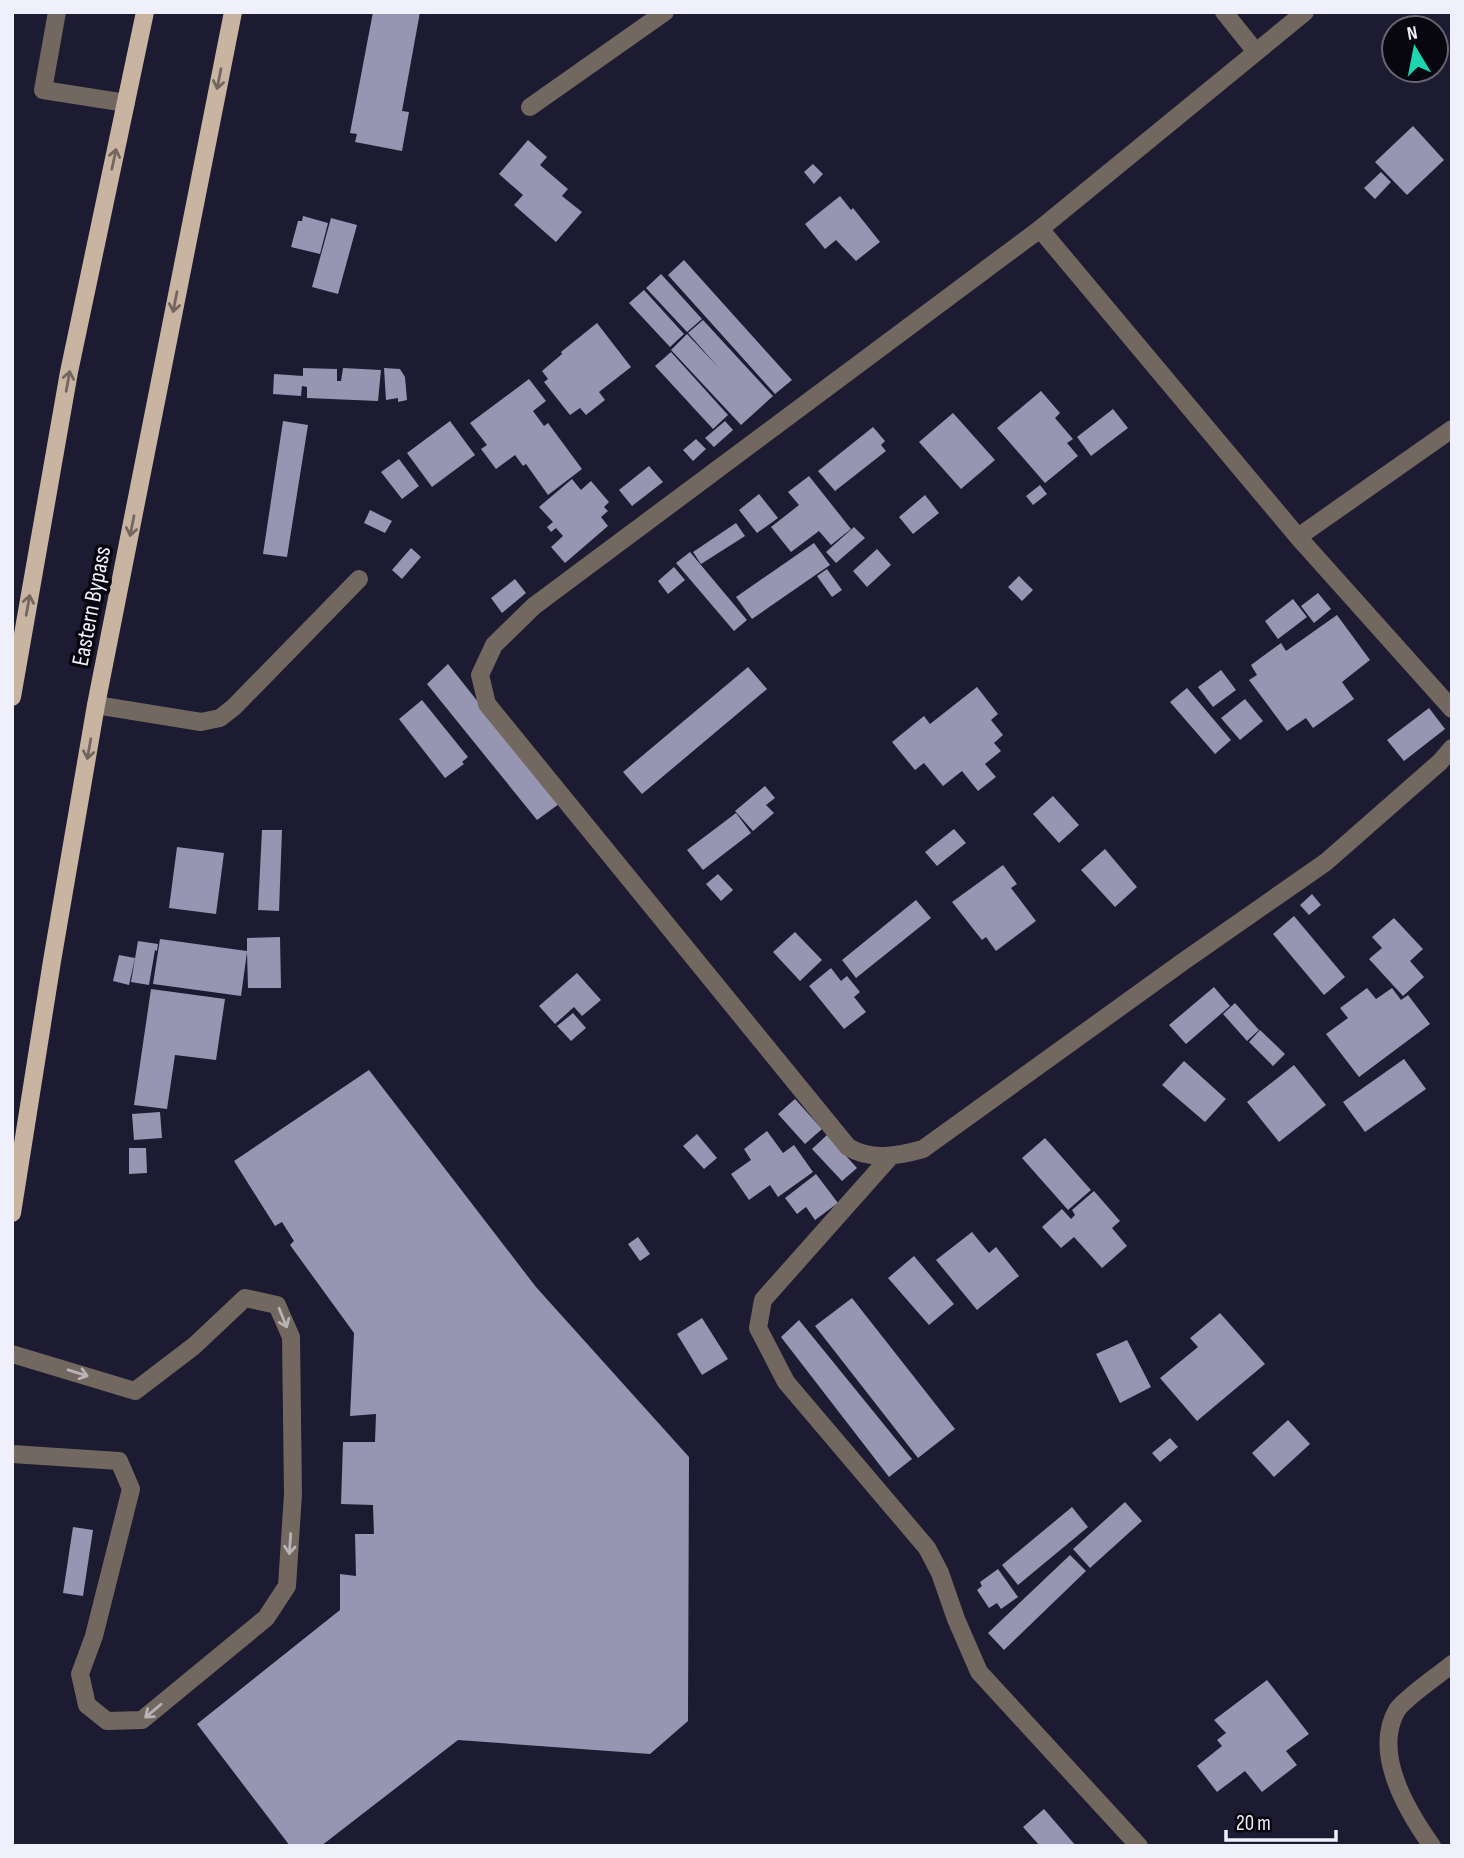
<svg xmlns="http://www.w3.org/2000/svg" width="1464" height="1858" font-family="'Sofia Sans Condensed',sans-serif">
<rect width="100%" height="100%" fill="#1d1b31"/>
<path fill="#9695b2" d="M373 12H420L402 111 409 112 402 151 355 142 357 134 350 133Z
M1413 126 1444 160 1407 195 1375 162Z
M528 140 547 157 540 165 568 189 562 196 582 212 556 242 514 205 523 195 499 174Z
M813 164 823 174 814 184 804 172Z
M1381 172 1391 182 1375 199 1364 188Z
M840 196 851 210 853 208 880 242 856 261 836 240 825 249 805 224Z
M303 216 328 223 320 254 291 247 298 221H302Z
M331 218 357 225 338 294 312 287Z
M684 260 792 380 775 394 668 275Z
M661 274 702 319 687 332 646 288Z
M644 290 684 334 670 347 629 303Z
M703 320 773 396 741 425 671 350 687 334 719 368 688 333Z
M597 323 631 367 599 392 605 400 586 415 580 408 570 415 544 382 548 379 542 371 562 354 561 352Z
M671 352 728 415 713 429 655 366Z
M303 368 337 369V381H341L343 368 381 370 378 401 307 398V387L302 386 301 396 273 394 274 374 303 376Z
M384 368 400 369 405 377 407 400 398 402V398L386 400Z
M529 379 546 401 533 411 544 426 548 423 582 469 548 495 526 464 523 466 515 455 496 469 481 449 487 445 470 423Z
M1041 391 1060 413 1055 418 1073 439 1067 443 1078 456 1045 483 997 428Z
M1113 409 1128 428 1091 456 1077 437Z
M953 413 995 460 961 489 919 442Z
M283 421 308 425 287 557 263 554Z
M450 421 475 455 432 487 407 453Z
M725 421 733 430 714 447 705 438Z
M873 427 885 441 881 445 886 451 835 491 818 471Z
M696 439 706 449 693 461 683 450Z
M399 459 419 486 402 499 381 472Z
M649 466 663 482 632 506 619 490Z
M809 476 851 529 831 545 819 531 791 552 771 527 799 505 788 492Z
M572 479 581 490 591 481 609 502 604 507 608 511 601 517 608 526 565 563 551 547 563 536 556 528 551 532 547 527 553 522 539 507Z
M1040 485 1047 494 1033 505 1026 496Z
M759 494 778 518 757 533 739 510Z
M925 495 939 513 913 534 899 517Z
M370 510 392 521 385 533 364 523Z
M736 523 745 536 701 564 693 552Z
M854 527 865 538 836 563 826 552Z
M814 543 830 565 752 619 736 597Z
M411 548 421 557 402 579 392 570Z
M877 549 891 565 867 587 853 571Z
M690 552 747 620 734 631 676 563Z
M674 567 685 580 668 594 658 581Z
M827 569 842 590 832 597 817 576Z
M1019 576 1033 590 1022 601 1008 587Z
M515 579 526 593 502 613 491 598Z
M1318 593 1331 609 1314 623 1301 606Z
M1293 599 1307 617 1278 639 1265 621Z
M1337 615 1370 660 1342 682 1354 699 1313 728 1306 718 1287 731 1249 680 1257 675 1251 665 1281 643 1286 651Z
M448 664 559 804 537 820 427 684Z
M748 667 767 689 642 794 623 772Z
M1221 670 1236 690 1213 707 1198 687Z
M977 687 998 714 991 720 1003 735 994 743 1001 751 985 764 996 777 978 791 962 771 943 786 924 763 915 770 892 742 924 716 930 724Z
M1187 688 1231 740 1215 754 1170 702Z
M1245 699 1263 721 1240 740 1221 718Z
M422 700 468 757 462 762 464 764 445 778 399 719Z
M1429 708 1445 729 1404 761 1387 740Z
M765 786 775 798 766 805 774 813 753 831 735 811Z
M1053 796 1079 825 1059 843 1033 814Z
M736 813 751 833 703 870 687 850Z
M954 829 966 843 937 866 925 852Z
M262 830H282L279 911 258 910Z
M177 847 224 853 216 914 169 908Z
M1105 849 1137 887 1115 907 1081 870Z
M1003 865 1017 884 1011 888 1036 921 996 951 986 937 982 940 952 902Z
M718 874 733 890 721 901 706 884Z
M1312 894 1321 905 1309 915 1300 905Z
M916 900 931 918 856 978 842 960Z
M1294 916 1345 977 1324 995 1273 934Z
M1394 918 1423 949 1410 961 1424 977 1403 996 1369 959 1382 948 1372 937Z
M795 932 822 960 800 981 773 952Z
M280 937 281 988H248L247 952 241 996 153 984 160 939 247 951V938Z
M138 941 158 944 157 951 155 950 149 985 131 982Z
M119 955 135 958 129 985 113 981Z
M831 968 841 981 847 976 860 992 854 997 866 1012 844 1029 809 986Z
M577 973 601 1000 582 1016 574 1007 555 1024 539 1006Z
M1214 987 1230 1006 1186 1044 1169 1025Z
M1367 988 1376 999 1392 988 1401 1000 1408 995 1430 1024 1359 1077 1326 1034 1348 1018 1340 1008Z
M151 989 225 999 216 1060 175 1055 167 1109 134 1105Z
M1235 1003 1259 1030 1247 1041 1223 1014Z
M573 1013 586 1028 571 1041 557 1026Z
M1260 1030 1285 1054 1273 1066 1249 1042Z
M1404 1059 1426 1089 1365 1132 1343 1102Z
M1184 1061 1226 1099 1205 1122 1162 1085Z
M1294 1065 1326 1105 1279 1142 1247 1102Z
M369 1070 536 1287 689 1457 688 1721 650 1754 458 1740 321 1846H290L197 1724 340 1610V1574L356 1576 355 1534H374L373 1505 341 1504 343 1442H375L376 1414 350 1416 354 1333 290 1245 294 1241 282 1222 275 1226 234 1161Z
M795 1099 822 1129 805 1144 778 1114Z
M160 1112 162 1138 134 1140 132 1114Z
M767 1131 783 1153 794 1145 813 1172 778 1197 770 1185 749 1200 731 1174 751 1160 744 1149Z
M697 1134 717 1158 704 1169 683 1146Z
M827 1135 857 1168 842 1181 812 1149Z
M1045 1138 1091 1190 1068 1210 1022 1158Z
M129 1148H146L147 1173 129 1174Z
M816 1174 838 1203 815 1220 806 1207 797 1214 785 1198Z
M1094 1191 1120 1221 1112 1228 1127 1246 1102 1268 1074 1237 1061 1248 1042 1227 1062 1209 1071 1219 1075 1215 1072 1210Z
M972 1232 989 1253 996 1247 1019 1276 977 1310 936 1260Z
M638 1237 650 1254 640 1261 628 1244Z
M914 1256 954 1304 929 1325 888 1278Z
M852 1298 955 1429 918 1458 815 1326Z
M1220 1313 1265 1364 1197 1421 1160 1378 1198 1347 1190 1338Z
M702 1318 728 1359 702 1375 677 1334Z
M799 1320 912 1459 889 1477 781 1337Z
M1127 1340 1151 1387 1120 1403 1096 1354Z
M1288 1420 1310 1444 1274 1477 1252 1453Z
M1170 1438 1178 1447 1160 1462 1152 1453Z
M1125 1502 1142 1521 1090 1568 1073 1549Z
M1072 1507 1088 1527 1018 1585 1002 1565Z
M73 1527 93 1530 83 1596 63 1593Z
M1070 1555 1086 1571 1004 1650 988 1633Z
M998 1569 1018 1597 1001 1609 997 1603 989 1608 977 1590 982 1586 980 1582Z
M1267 1680 1309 1734 1286 1751 1297 1765 1262 1792 1245 1771 1217 1792 1197 1766 1222 1746 1217 1740 1226 1733 1214 1720Z
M1044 1809 1076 1846H1040L1023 1827Z"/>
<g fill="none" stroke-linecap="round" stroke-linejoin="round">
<path stroke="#72685f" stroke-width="18" d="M57 12 43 90 126 103
M1224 12 1256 52
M1305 12 1040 229 534 606 494 645 480 675 487 704 848 1147C871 1161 898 1156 923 1149L1184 961 1326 862 1440 762 1452 748
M530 107 665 12
M1040 229 1298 537 1452 709
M1298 537 1452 429
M96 705 201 722 220 718 234 707 359 579
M890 1157 763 1300 758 1328 786 1382 927 1548 940 1573 956 1619 979 1672 1139 1846
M12 1354 135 1391 194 1346 245 1298 277 1305 291 1337 293 1494 287 1586 266 1618 142 1720 107 1721 87 1705 80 1674 94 1636 131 1489 119 1461 12 1454
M1432 1846C1407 1811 1372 1753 1397 1710 1405 1698 1439 1675 1452 1664"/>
<path stroke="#c9b4a1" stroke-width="18" d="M12 697 69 372 145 12
M12 1213 52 961 96 705 233 12"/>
</g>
<defs><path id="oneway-shaft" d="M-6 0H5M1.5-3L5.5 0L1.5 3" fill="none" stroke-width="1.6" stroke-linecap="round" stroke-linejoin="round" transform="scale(1.75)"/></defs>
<g stroke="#726660">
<use href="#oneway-shaft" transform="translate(219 79) rotate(101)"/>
<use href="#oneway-shaft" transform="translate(114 159) rotate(-78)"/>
<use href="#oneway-shaft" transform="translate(175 302) rotate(101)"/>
<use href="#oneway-shaft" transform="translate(68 381) rotate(-80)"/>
<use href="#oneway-shaft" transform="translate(132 526) rotate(101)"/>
<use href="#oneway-shaft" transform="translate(28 605) rotate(-80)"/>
<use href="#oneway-shaft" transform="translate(89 749) rotate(100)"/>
</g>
<g stroke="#b7b3b6">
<use href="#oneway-shaft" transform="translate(283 1318) rotate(68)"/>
<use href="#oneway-shaft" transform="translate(78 1373) rotate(17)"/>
<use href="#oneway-shaft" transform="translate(290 1544) rotate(94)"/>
<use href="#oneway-shaft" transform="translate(153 1711) rotate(140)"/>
</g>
<g text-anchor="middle" stroke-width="7" stroke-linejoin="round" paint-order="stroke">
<g font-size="24" fill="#f0f0fd" stroke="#080710">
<text transform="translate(91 606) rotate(-79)" y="8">Eastern Bypass</text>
</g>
</g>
<rect width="1464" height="1858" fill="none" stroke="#f0f0fd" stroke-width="28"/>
<g transform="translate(1415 49) rotate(350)"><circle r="33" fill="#080710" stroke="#65646f" stroke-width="2"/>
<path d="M0-5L12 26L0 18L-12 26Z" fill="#1ed5b1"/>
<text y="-10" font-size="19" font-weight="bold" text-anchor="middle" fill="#f0f0fd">N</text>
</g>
<path d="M1226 1830v10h110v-10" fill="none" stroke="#f0f0fd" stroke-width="3.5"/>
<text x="1236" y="1830" font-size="21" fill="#f0f0fd" stroke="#080710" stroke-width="5" paint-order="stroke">20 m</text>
</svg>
